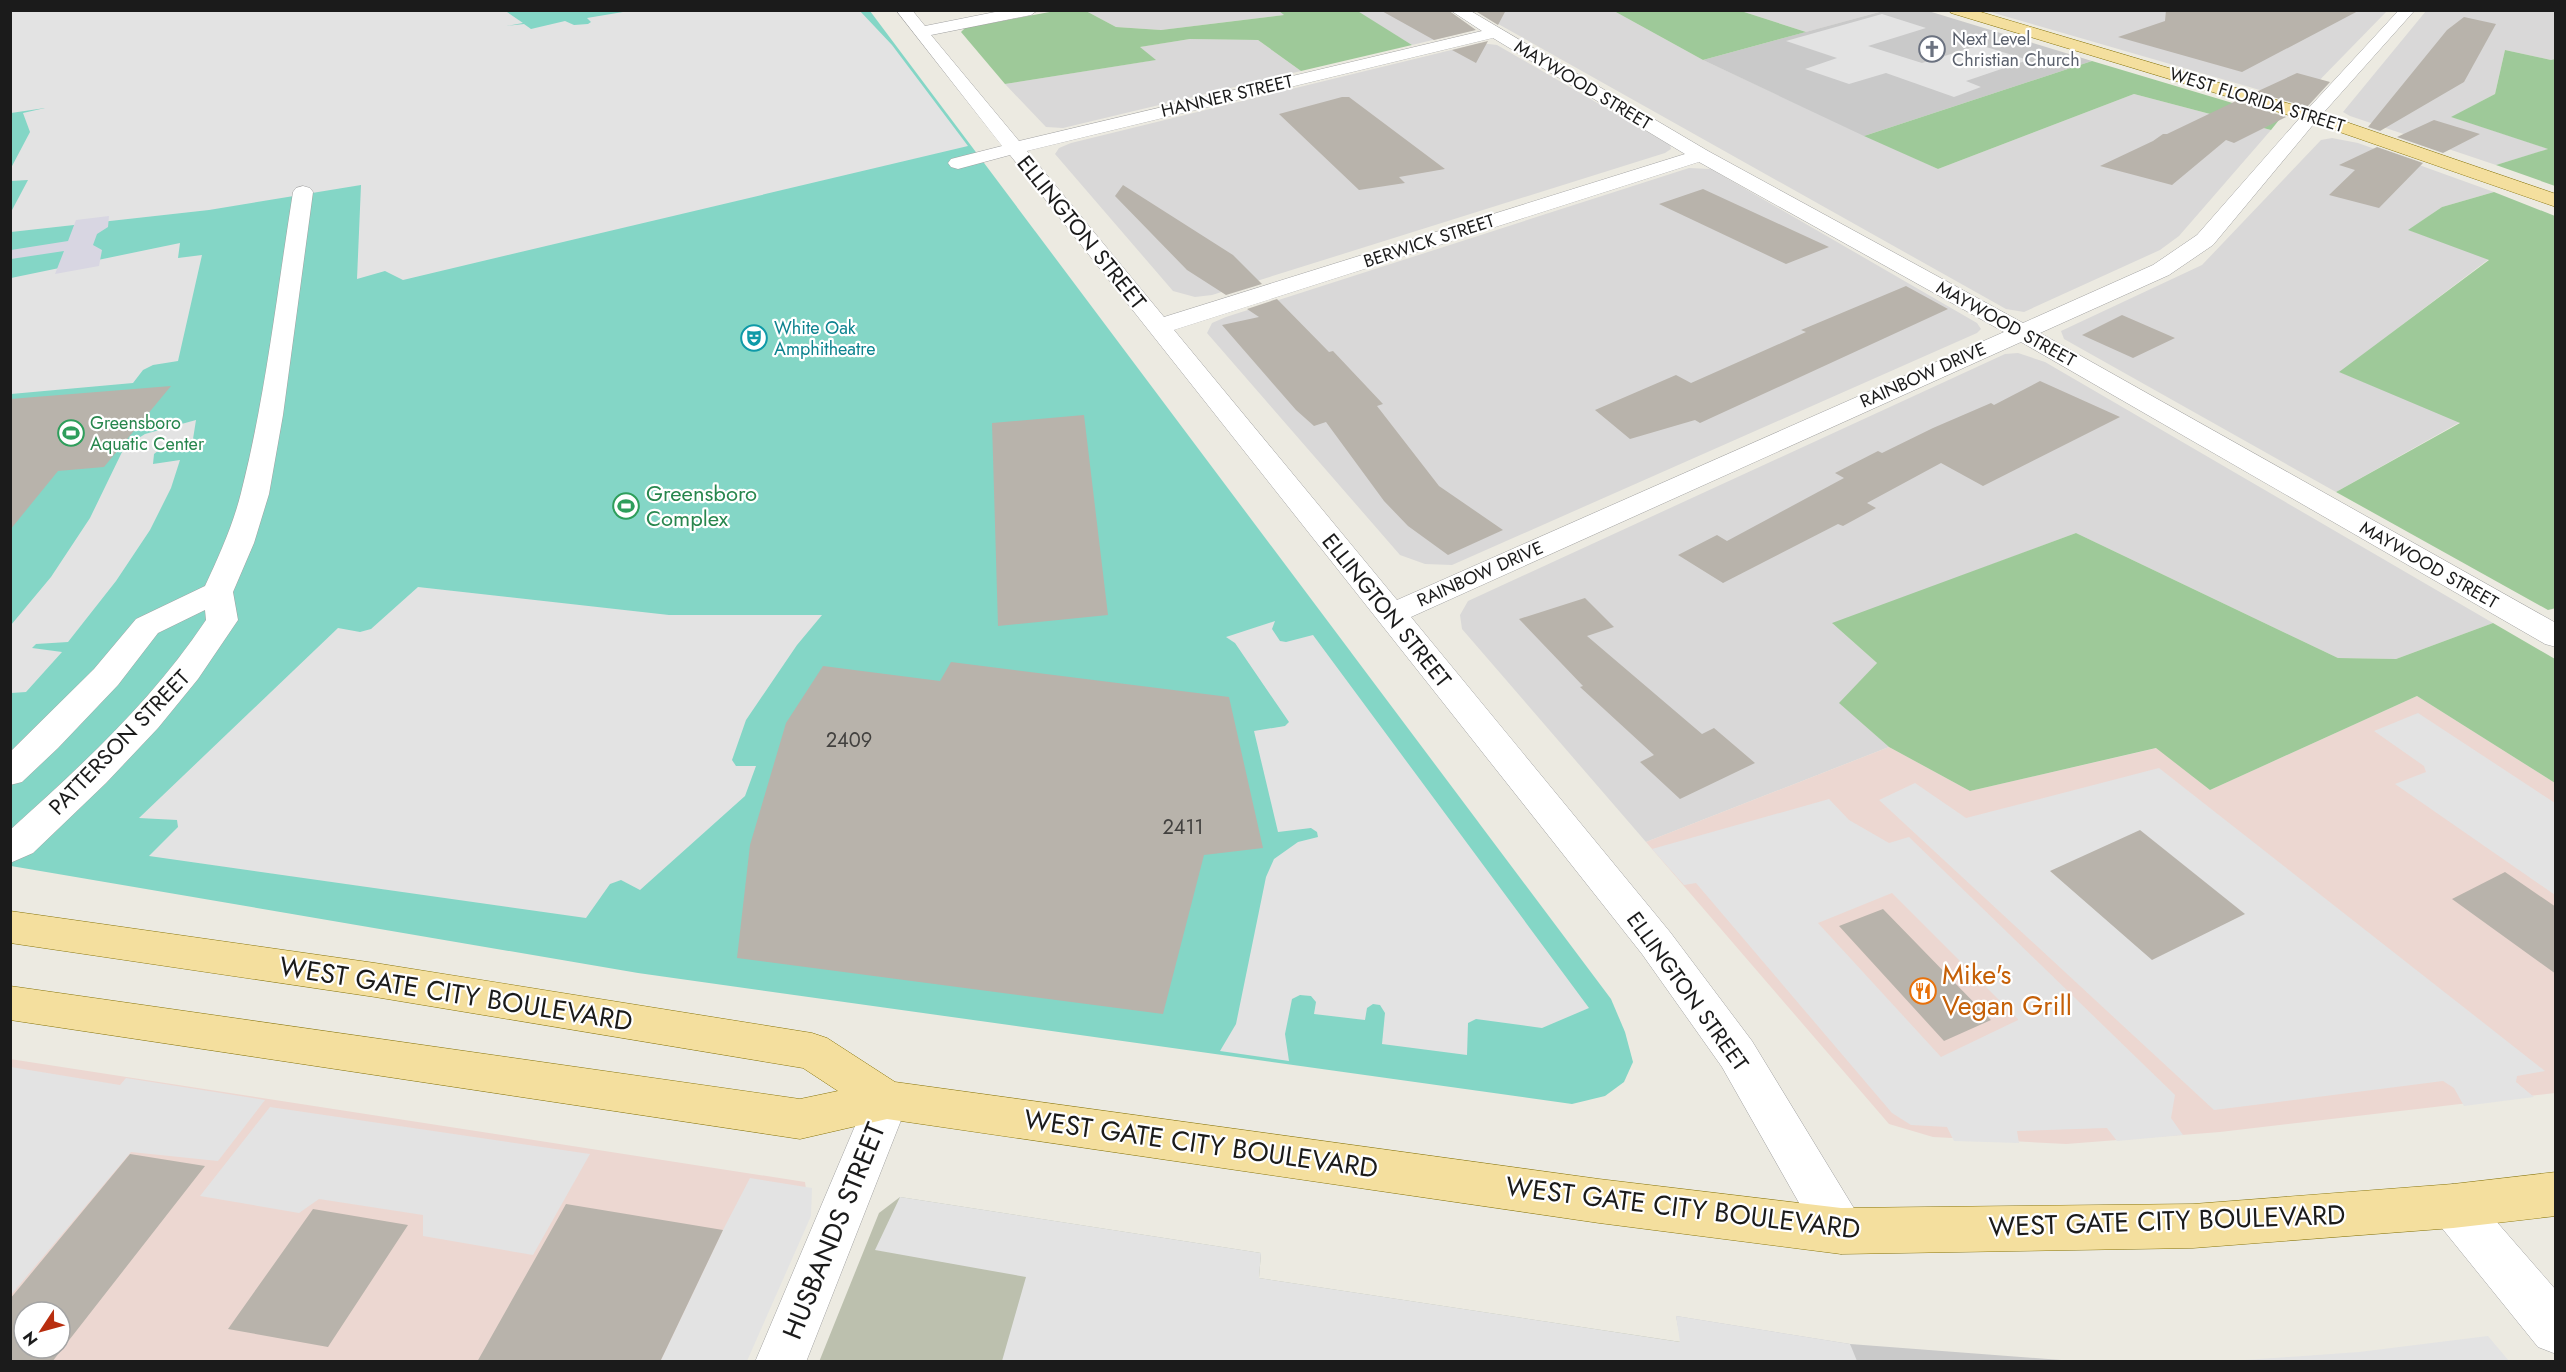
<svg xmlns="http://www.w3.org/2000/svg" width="2566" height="1372" font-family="Jost,sans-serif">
<rect width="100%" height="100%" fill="#eceae1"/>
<path fill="#d9d8d8" d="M1279 10 1285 15 1161 30 1116 27 1086 11Z
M1356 11H1438L1462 33 1412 45Z
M1475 11H1614L1703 60 1938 169 2134 94 2271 130 2179 236 2160 250 2024 312 2006 309Z
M1741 11H1883L1806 32Z
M1987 11H2387L2305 95H2277Z
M2426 11H2555V59L2551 60 2505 50 2495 94 2452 117 2549 149 2496 165 2350 116 2343 112Z
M1190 39 1258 40 1301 71 1063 128 1046 127 1005 84 1155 60 1139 47Z
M1480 43 1497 45 1670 145 1671 149 1665 153 1212 295 1195 297 1173 291 1055 154 1059 148 1071 143Z
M2332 138 2358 143 2494 192 2442 207 2409 230 2489 259 2340 372 2460 422 2336 492 2064 339 2061 331 2202 265 2321 140Z
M1689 168 1711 169 1977 323 1981 329 1977 333 1452 565 1425 564 1400 555 1207 333 1212 323 1226 317Z
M2018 353 2045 362 2493 623 2396 659 2338 658 2076 533 1833 624 1877 663 1840 703 1889 747 1646 842 1462 629 1460 615 1468 601 2005 354Z"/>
<path fill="#ecd7d1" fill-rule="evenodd" d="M2417 696 2555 783V1093L2220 1132 2066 1144 1933 1137 1889 1124 1646 842 1889 747 1970 791 2157 748 2210 790Z
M10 1059 805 1182 809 1213 742 1361H11ZM24 1312H60V1348H24Z"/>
<path fill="#c9c9c9" d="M1925 10 2092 61 1864 136 1703 60 1883 11Z
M1676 1316 1850 1344 2074 1361H1685Z"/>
<path fill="#bcc0ae" d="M900 1197 1261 1253 1259 1278 1681 1342 1685 1362H819L879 1213Z"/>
<path fill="#9ec999" d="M1356 10 1412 45 1301 71 1258 40 1190 39 1140 47 1156 60 1005 84 961 32 965 28 1055 11H1086L1116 27 1161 30 1284 15 1279 11Z
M1614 11H1741L1806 32 1703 60Z
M2505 50 2551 60 2555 59V186L2496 165 2548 149 2451 117 2495 94Z
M2092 61 2266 113 2279 120 2271 130 2134 94 1938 169 1864 136Z
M2494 192 2555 216 2556 608 2548 610 2336 492 2460 423 2339 372 2489 260 2408 230 2442 207Z
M2076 533 2338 658 2396 659 2493 623 2555 659V783L2417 696 2210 790 2156 748 1970 791 1889 747 1839 703 1877 663 1832 623Z"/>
<path fill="#84d6c6" d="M10 11H870L1611 999 1625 1032 1633 1062 1624 1082 1605 1096 1572 1104 638 973 11 866Z"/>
<path fill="#e3e3e3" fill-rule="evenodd" d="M504 10 523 23 506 26 524 24 531 29 565 21 574 25 588 24 591 22 587 18 635 10H859L892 45 968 146 403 280 385 271 357 279 361 185 209 210 11 232V212L28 180 11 181V168L30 132 23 113 45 108 11 113V11Z
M1882 14 1926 28 1868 46 1922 63 1980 45 2028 60 1966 81 1981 87 1954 97 1886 73 1849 84 1805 69 1837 58 1786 41Z
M180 243 178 258 202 255 178 361 153 365 143 370 133 383 11 394V278Z
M196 420 193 439 164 446 154 454 153 464 180 460 171 488 150 530 116 581 68 642 36 644 32 648 62 652 26 692 11 693V625L51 577 90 518 122 452 131 443 145 434Z
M418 587 669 615H822L797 645 746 720 732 760 736 766H756L745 796 640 890 621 880 610 884 586 918 149 856 178 827 177 820 139 818 338 628 360 632 371 629Z
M1275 621 1272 629 1280 641 1286 642 1313 635 1589 1008 1542 1028 1476 1019 1468 1023 1467 1055 1382 1044 1385 1013 1380 1005 1373 1004 1367 1008 1365 1020 1314 1014 1316 1002 1311 996 1300 995 1292 999 1285 1034 1289 1061 1220 1051 1236 1024 1266 877 1274 859 1298 842 1318 837 1317 832 1311 828 1278 832 1254 731 1285 726 1289 722 1235 643 1226 637Z
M2418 713 2555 803V895L2395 784 2426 772 2424 766 2374 731Z
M2159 768 2545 1071 2517 1076 2516 1082 2534 1097 2464 1106 2454 1088 2443 1081 2214 1110 1879 800 1915 783 1966 818Z
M1829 799 1849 820 1889 843 1909 837 2175 1095 2171 1118 2183 1135 2117 1141 2107 1128 2017 1131 2019 1143 1954 1141 1947 1127 1911 1125 1892 1113 1696 883 1684 885 1652 849ZM1892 893 2018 1019V1020L1941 1057 1818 923Z
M11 1067 120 1085 126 1078 265 1100 218 1161 131 1152 11 1295Z
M270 1107 590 1154 533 1255 423 1236V1215L319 1199 299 1213 200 1196Z
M750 1178 812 1188 811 1216 747 1361 660 1362 723 1230Z
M900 1197 1261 1253 1259 1278 1680 1342 1676 1316 1850 1344 1857 1361H1002L1026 1277 875 1250Z
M2488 1336 2509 1361H2231L2359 1352Z"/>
<path fill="#d8d6e2" d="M109 216 108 227 97 234 93 245 102 250 99 266 55 274 64 251 11 259V250L68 241 76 220Z"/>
<path fill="#b8b3ab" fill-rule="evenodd" d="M1380 10H1448L1476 30 1434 40Z
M1474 10H1506L1498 25Z
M2166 10H2360L2242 72 2118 37 2165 21Z
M2464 17 2496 24 2464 82 2380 131 2368 127 2447 30Z
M1488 41 1476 63 1452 50Z
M2297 73 2330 82 2307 107 2256 92Z
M1342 97H1349L1445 169 1399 177 1405 183 1359 190 1279 114Z
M2236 101 2286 117 2234 143 2226 140 2172 185 2100 166 2153 141 2163 134H2167Z
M2434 120 2480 134 2443 153 2397 137Z
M2377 147 2423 163 2379 208 2329 195 2355 170 2339 165Z
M1123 185 1233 255 1262 284 1226 295 1187 270 1115 196Z
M1703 189 1829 247 1786 264 1659 204Z
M1906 286 1948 309 1700 423 1695 420 1630 439 1595 410 1676 375 1691 383 1806 332 1801 330Z
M1277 299 1329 352 1333 351 1383 404 1377 406 1439 486 1503 530 1448 555 1408 526 1384 501 1326 422 1314 426 1296 410 1222 325 1259 317 1247 309Z
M2122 315 2175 338 2133 358 2082 335Z
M2040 381 2120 417 1983 486 1941 463 1867 503 1876 508 1843 526 1838 524 1723 583 1678 555 1717 535 1727 541 1844 478 1835 473 1878 451 1882 453 1933 428 1991 403 1994 405Z
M171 386 104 467 58 471 10 530V399Z
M1084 415 1108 615 998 626 992 423Z
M1585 598 1614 627 1587 636 1702 734 1714 728 1755 763 1680 799 1640 762 1654 755 1580 687 1583 686 1519 619Z
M951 662 1229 697 1263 848 1204 855 1163 1014 737 958 750 845 786 723 823 666 940 681Z
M2140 830 2245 914 2152 960 2050 871Z
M2505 872 2556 907V974L2452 899Z
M1883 909 1991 1020 1944 1041 1839 926Z
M130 1154 205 1166 52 1362H10V1299ZM24 1312H60V1348H24Z
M566 1204 723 1230 660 1362H477Z
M313 1209 408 1225 328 1347 228 1329Z"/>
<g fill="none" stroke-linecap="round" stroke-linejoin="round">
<g stroke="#a2a2a2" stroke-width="1">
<path id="minor" d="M896 10H912L925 26 1005 10H1038L1031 15 931 35 1019 141 1482 31 1450 10H1469L1708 151 2023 323 2153 265 2197 235 2305 112 2399 10H2415L2317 120 2213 245 2169 275 2040 333 2556 623V647L2545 644 2021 342 1411 617 1670 932 1752 1041 1858 1215 1865 1231 1858 1247 1841 1254 1824 1247 1722 1067 1642 954 1010 155 958 169 951 167 948 163 951 159 1002 146ZM1493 38 1685 154 1164 317 1027 151ZM1699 162 2004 332 1397 600 1174 330Z
M303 186 310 188 313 192 283 415 269 494 254 543 233 592 238 620 198 679 158 728 106 783 33 853 10 863V830C82 765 152 701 206 620L205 610 158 633 118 685 58 748 22 782 10 785V752L94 669 136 619 205 586C219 556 233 525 241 493 266 395 277 292 293 192L296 188Z
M887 1081 902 1086 909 1100 806 1362H755L872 1086Z
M2453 1184 2469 1190 2556 1290V1354L2538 1347 2437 1222 2430 1206 2437 1190Z"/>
</g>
<g stroke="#88750b" stroke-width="1">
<path id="major" d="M1949 10H1974L2317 112 2556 194V207L2305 120 1951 13Z
M10 911 375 963 812 1033 827 1038 895 1082 1599 1179 1841 1208 2193 1204 2453 1184 2556 1172V1216L2453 1228 2193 1248 1841 1254 1599 1223 887 1119 800 1139 10 1020V986L800 1099 838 1091 803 1068 375 997 10 943Z"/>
</g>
<use href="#minor" fill="#fff" fill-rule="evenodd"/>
<use href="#major" fill="#f4df9e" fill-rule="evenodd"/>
</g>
<defs>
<g id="church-ring" transform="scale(1.35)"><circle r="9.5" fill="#fff" stroke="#6b7280" stroke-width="1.5"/><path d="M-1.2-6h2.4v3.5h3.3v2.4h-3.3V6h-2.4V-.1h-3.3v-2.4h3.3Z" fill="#6b7280"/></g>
<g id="theatre-ring" transform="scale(1.35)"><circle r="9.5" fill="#fff" stroke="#0f9aa8" stroke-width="1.5"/><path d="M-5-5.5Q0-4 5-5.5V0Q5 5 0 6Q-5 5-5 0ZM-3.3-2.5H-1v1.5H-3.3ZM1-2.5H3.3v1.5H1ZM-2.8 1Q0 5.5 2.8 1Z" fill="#0f9aa8"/></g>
<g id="stadium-ring" transform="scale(1.35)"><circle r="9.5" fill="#fff" stroke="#2e9e5b" stroke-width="1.5"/><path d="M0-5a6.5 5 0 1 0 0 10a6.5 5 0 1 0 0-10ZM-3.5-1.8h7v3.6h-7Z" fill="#2e9e5b"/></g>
<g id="restaurant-ring" transform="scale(1.35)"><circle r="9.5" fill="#fff" stroke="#e8710a" stroke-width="1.5"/><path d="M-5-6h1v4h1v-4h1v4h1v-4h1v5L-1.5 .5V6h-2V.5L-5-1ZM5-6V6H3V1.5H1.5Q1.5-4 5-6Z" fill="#e8710a"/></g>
</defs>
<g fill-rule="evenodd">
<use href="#church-ring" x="1932" y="49"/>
<use href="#theatre-ring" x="754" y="338"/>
<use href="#stadium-ring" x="71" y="433"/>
<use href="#stadium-ring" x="626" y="506"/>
<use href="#restaurant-ring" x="1923" y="991"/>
</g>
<g text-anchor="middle" stroke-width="4.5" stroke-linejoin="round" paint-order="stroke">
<g font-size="18" fill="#5b616d" stroke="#fff" text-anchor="start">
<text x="1952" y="45">Next Level<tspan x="1952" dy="21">Christian Church</tspan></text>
</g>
<g font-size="18" fill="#1b1b1b" stroke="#fff">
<text transform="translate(1583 85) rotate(31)" y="6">MAYWOOD STREET</text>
<text transform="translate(1227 96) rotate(-13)" y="6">HANNER STREET</text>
<text transform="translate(2257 100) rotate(17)" y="6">WEST FLORIDA STREET</text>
<text transform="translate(1429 241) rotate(-18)" y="6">BERWICK STREET</text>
<text transform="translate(2006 324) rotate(29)" y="6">MAYWOOD STREET</text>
<text transform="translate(1923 375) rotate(-24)" y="6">RAINBOW DRIVE</text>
<text transform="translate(2429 565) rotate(30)" y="6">MAYWOOD STREET</text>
<text transform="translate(1480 574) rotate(-24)" y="6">RAINBOW DRIVE</text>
</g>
<g font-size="18" fill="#0d838f" stroke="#fff" text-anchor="start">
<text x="774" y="334">White Oak<tspan x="774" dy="21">Amphitheatre</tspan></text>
</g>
<g font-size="18" fill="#27864d" stroke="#fff" text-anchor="start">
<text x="90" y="429">Greensboro<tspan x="90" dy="21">Aquatic Center</tspan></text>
</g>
<g font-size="20" fill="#42413f">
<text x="849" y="747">2409</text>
<text x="1183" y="834">2411</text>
</g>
<g font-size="22" fill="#1b1b1b" stroke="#fff">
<text transform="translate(1082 232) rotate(51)" y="8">ELLINGTON STREET</text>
<text transform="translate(1387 610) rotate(51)" y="8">ELLINGTON STREET</text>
<text transform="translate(119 742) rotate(-46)" y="8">PATTERSON STREET</text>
<text transform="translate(1688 991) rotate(54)" y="8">ELLINGTON STREET</text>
</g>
<g font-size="22" fill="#27864d" stroke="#fff" text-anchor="start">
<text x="646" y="501">Greensboro<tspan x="646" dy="25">Complex</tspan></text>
</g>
<g font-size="27" fill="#c56008" stroke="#fff" text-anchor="start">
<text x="1942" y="984">Mike's<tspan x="1942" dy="31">Vegan Grill</tspan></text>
</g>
<g font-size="27" fill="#1b1b1b" stroke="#fff">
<text transform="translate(456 994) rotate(9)" y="9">WEST GATE CITY BOULEVARD</text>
<text transform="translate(1201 1144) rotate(8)" y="9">WEST GATE CITY BOULEVARD</text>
<text transform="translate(1683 1208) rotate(7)" y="9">WEST GATE CITY BOULEVARD</text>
<text transform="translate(2167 1221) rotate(-2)" y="9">WEST GATE CITY BOULEVARD</text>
<text transform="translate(834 1231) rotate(-68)" y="9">HUSBANDS STREET</text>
</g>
</g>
<rect width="2566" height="1372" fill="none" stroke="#1b1b1b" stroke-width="24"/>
<g transform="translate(42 1330) rotate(234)"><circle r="28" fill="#ffffff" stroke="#a4a4a4" stroke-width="1.5"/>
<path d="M0-4.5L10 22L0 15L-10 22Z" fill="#b82e0f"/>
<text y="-9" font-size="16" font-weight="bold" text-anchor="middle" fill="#1b1b1b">N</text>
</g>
</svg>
